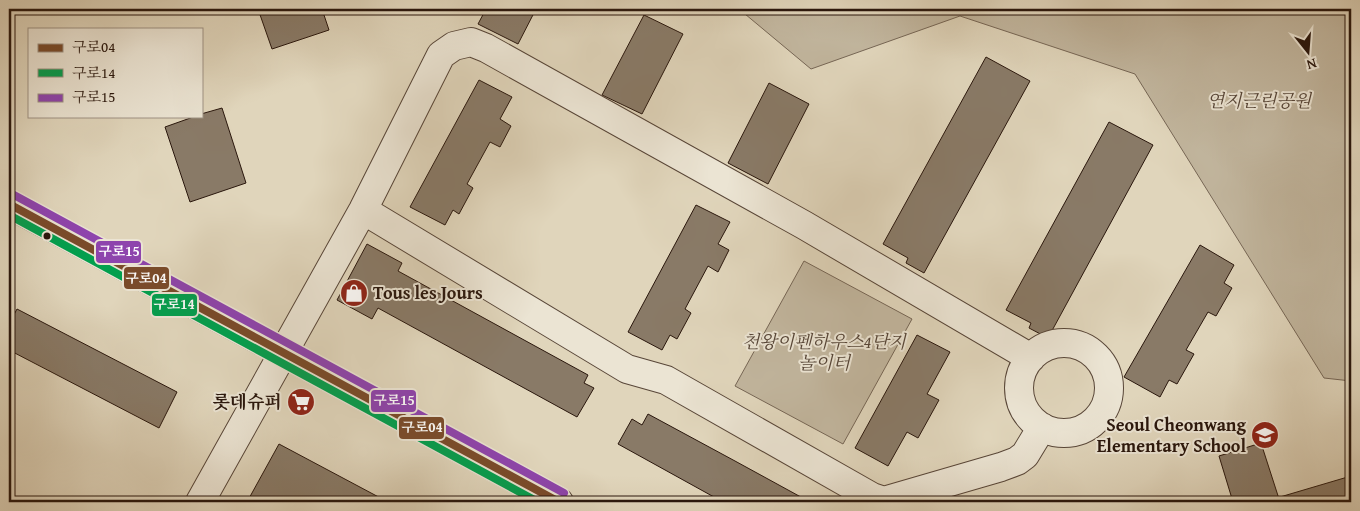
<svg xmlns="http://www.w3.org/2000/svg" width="1360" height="511" font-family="'Gentium Book Plus','Noto Serif KR',serif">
<rect width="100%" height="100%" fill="#e0d5bb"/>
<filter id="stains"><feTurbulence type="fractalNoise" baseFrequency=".004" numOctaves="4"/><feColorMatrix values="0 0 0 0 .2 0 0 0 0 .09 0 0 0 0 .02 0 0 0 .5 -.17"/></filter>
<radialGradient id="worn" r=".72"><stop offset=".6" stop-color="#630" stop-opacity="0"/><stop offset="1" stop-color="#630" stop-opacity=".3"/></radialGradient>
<path fill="#c1b59d" stroke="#766655" d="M739 9H1351V381L1324 378 1135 74 960 16 811 69Z
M804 261 912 319 843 444 735 386Z"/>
<path fill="#897a67" stroke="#2a170d" d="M258 9H322L329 30 272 49Z
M486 9H536L518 44 478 24Z
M644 15 683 34 642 114 602 95Z
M986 57 1030 81 924 273 906 263 908 258 883 244Z
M479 80 512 97 500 119 511 126 500 147 490 142 467 184 473 188 459 214 453 210 445 225 410 207Z
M769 83 809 104 768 184 728 163Z
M222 108 246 183 190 202 165 127 196 116H201V114Z
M1109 122 1153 145 1048 338 1029 328 1031 323 1006 310Z
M696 205 730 222 718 244 729 250 718 272 708 266 685 309 691 313 677 339 670 335 662 350 628 332Z
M367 244 402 263 398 271 588 375 584 383 594 388 577 417 378 308 372 319 337 300Z
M1200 245 1234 265 1224 283 1232 288 1216 316 1208 312 1186 350 1194 354 1177 384 1169 380 1160 397 1124 377Z
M17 309 177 392 159 428 9 350V324Z
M917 335 950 352 927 394 939 400 918 438 907 432 888 466 855 448Z
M648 414 735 461 810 502H723L618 444 632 419 642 425Z
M1261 443 1280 502H1233L1219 456Z
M279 444 388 502H247Z
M1351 476V502H1281L1280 497Z"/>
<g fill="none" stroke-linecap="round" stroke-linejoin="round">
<g stroke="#584638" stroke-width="30">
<path id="minor" d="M9 204 559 502
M363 210 627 369 666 380 872 497 884 501 1001 467 1017 461 1025 455 1042 427
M1019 388a45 45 0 1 1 90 0a45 45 0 1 1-90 0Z
M200 502 363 210 441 55 454 46 471 42 486 48 804 225 1031 358"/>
</g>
<use href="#minor" stroke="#ebe4d3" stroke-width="28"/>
<g stroke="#ebe4d3" stroke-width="11">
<path id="bus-1" d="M9 204 559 502"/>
</g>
<g stroke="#ebe4d3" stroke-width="11">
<path id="bus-2" d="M9 215 538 502"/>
</g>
<g stroke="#ebe4d3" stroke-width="11">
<path id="bus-3" d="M14 195 564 493"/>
</g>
<use href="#bus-1" stroke="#7a4b2a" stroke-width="8"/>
<use href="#bus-2" stroke="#029f4e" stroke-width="8"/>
<use href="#bus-3" stroke="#8e44ad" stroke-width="8"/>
</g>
<defs>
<g id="shop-disc" transform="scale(1.4375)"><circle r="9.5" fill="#8f2418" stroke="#ebe4d3"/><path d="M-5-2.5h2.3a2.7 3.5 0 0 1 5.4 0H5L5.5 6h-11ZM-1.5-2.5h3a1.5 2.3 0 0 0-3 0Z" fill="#fff"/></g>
<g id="supermarket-disc" transform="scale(1.4375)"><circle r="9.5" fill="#8f2418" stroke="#ebe4d3"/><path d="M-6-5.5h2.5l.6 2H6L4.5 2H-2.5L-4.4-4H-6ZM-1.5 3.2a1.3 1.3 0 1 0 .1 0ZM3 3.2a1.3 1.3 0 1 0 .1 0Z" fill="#fff"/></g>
<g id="school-disc" transform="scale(1.4375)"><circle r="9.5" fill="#8f2418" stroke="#ebe4d3"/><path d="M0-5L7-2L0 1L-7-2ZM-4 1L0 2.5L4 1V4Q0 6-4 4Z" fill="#fff"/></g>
</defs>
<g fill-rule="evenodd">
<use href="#shop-disc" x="354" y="293"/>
<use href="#supermarket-disc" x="301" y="402"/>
<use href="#school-disc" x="1265" y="435"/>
</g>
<circle fill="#2a170d" stroke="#ebe4d3" stroke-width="2" cx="47" cy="236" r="4.5"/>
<g text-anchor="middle" stroke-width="4" stroke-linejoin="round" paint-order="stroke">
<g font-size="18" font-style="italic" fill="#574638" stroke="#ebe4d3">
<text x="1259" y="107">연지근린공원</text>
<text x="824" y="348">천왕이펜하우스4단지<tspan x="824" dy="21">놀이터</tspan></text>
</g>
<g font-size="18" font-weight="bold" fill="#2a170d" stroke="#ebe4d3" text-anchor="end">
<text x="373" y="299" text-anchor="start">Tous les Jours</text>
<text x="282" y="408">롯데슈퍼</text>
<text x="1246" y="431">Seoul Cheonwang<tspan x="1246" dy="21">Elementary School</tspan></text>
</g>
</g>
<g stroke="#ebe4d3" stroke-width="2">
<rect x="95" y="240" width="47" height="24" rx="5" fill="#8e44ad"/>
<rect x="123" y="266" width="47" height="24" rx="5" fill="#7a4b2a"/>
<rect x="151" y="293" width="47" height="24" rx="5" fill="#029f4e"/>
<rect x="370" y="389" width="47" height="24" rx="5" fill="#8e44ad"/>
<rect x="398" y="416" width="47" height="24" rx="5" fill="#7a4b2a"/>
</g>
<g font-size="14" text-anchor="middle" font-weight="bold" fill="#fff">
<text x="119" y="256">구로15</text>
<text x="146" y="283">구로04</text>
<text x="174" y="309">구로14</text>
<text x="394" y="405">구로15</text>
<text x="422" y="432">구로04</text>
</g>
<rect width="1360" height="511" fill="none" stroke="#e0d5bb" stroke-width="30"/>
<rect x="10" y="10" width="1340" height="491" fill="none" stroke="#2a170d" stroke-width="2.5"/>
<rect x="15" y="15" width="1330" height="481" fill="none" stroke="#2a170d"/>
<rect x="28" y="28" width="175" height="90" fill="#ebe4d3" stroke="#9e9284"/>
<rect x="38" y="44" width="25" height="8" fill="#7a4b2a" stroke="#9e9284"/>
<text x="72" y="52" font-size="15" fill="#2a170d">구로04</text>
<rect x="38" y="69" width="25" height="8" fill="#029f4e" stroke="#9e9284"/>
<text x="72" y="78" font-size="15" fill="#2a170d">구로14</text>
<rect x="38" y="94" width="25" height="8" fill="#8e44ad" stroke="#9e9284"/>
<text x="72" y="102" font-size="15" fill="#2a170d">구로15</text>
<g transform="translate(1308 52) rotate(163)" stroke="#ebe4d3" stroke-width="4" paint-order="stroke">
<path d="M0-4L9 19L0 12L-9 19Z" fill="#2a170d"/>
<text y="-8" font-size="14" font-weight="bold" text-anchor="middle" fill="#2a170d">N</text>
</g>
<rect width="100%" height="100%" filter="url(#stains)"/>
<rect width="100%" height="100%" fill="url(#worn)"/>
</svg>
